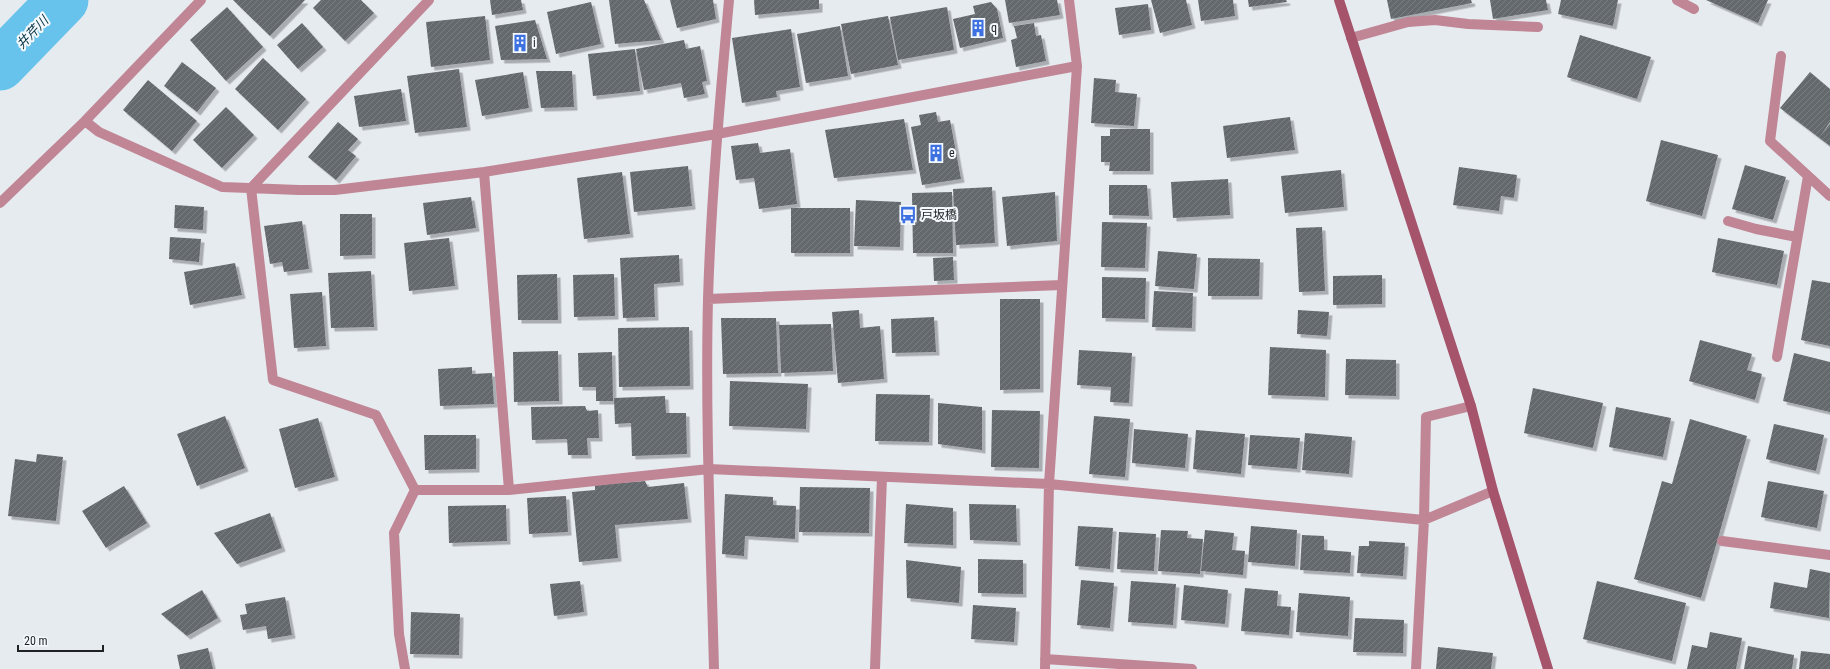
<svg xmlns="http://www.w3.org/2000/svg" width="1830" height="669" font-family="'Roboto Condensed','Noto Sans JP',sans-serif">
<defs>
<pattern id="building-hatch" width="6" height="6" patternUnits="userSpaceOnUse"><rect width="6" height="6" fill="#64696c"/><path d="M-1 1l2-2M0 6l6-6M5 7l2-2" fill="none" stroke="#7a7e80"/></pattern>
<filter id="shadow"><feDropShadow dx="3.5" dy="3.5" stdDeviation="0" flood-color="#0004"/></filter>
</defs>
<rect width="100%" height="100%" fill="#e6ebf0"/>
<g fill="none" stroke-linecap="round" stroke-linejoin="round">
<path stroke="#67c3ec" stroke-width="51" d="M0 65 63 0"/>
</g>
<path fill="url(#building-hatch)" filter="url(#shadow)" d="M233 0H305L270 36Z
M321 0H361L374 13 345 41 313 8Z
M490 0H521L523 10 492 15Z
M609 0H644L661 40 615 44Z
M670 0H713L716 19 677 28Z
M754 0H819V9L755 15Z
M1005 0H1057L1060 15 1009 23Z
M1151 0H1186L1192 25 1160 33Z
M1198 0H1233L1235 16 1201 21Z
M1248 0H1286L1287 2 1249 7Z
M1387 0H1471L1472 3 1391 19Z
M1490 0H1546L1548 10 1493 19Z
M1561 0H1618L1613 26 1558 14Z
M1706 0H1768L1758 23Z
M591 2 601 44 556 54 547 12Z
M991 2 997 9 1003 38 960 48 953 19 975 14 973 6Z
M1148 4 1151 30 1119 35 1115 8Z
M227 7 263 47 226 81 190 40Z
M947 7 954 50 898 60 890 17Z
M485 16 490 60 431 67 426 22Z
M888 16 898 65 851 74 841 24Z
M535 20 547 59 501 60 495 26Z
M302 23 323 47 298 69 277 45Z
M1034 23 1036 36 1041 35 1046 61 1016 67 1011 40 1017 38 1014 26Z
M840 26 848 76 806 83 797 34Z
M791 29 800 87 776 91 777 97 742 103 732 38Z
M1580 35 1651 57 1637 99 1567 77Z
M684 40 686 49 700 46 707 81 702 82 705 94 684 98 681 83 644 90 636 49Z
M635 49 640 91 593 96 588 54Z
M263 58 306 99 278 130 235 89Z
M182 62 216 88 197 112 164 86Z
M459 69 467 127 415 133 407 76Z
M536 71H572L574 107 541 108Z
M523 72 529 108 482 116 475 80Z
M1810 72 1830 89V122L1821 135 1830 124V146L1780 108Z
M1094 78 1116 80 1115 92 1137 94 1134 126 1091 123Z
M148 80 197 121 172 151 123 110Z
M401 89 406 121 359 127 354 96Z
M226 107 254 135 222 168 193 140Z
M936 112 938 122 950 120 961 179 922 185 911 127 921 125 919 115Z
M1290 117 1295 150 1227 158 1223 126Z
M904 119 913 170 834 178 825 130Z
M338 122 358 139 348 150 356 156 336 180 308 157Z
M1110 129H1150V171H1109L1110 162H1101V136H1110Z
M1661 140 1718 155 1702 216 1646 201Z
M758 143 760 153 790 149 797 204 759 209 754 178 736 180 731 146Z
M1745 165 1786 177 1773 220 1732 209Z
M688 166 692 206 634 212 630 172Z
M1459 167 1517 175 1514 198 1501 196 1499 211 1453 205Z
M1341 170 1344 207 1285 213 1281 176Z
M622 172 630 234 584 239 577 178Z
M1228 179 1230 215 1173 218 1171 182Z
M1109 185H1147L1149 216 1109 215Z
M992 187 995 243 956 245 953 189Z
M952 192 953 253H913L912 193Z
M1055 192 1057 241 1007 246 1002 197Z
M471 197 476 228 427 235 423 203Z
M856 200 901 202 900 247 854 246Z
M175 205 204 207 203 230 174 228Z
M791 208H850V253H791Z
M340 214H372V255L340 256Z
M302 221 309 269 284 272 282 262 270 264 264 226Z
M1102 222 1147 223 1145 268 1101 267Z
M1322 227 1325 291 1299 292 1296 228Z
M170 237 201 239 199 262 169 259Z
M449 238 455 286 409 291 404 243Z
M1718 238 1784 251 1777 285 1712 272Z
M1158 251 1197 254 1194 289 1155 286Z
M679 255 680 282 654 284 655 317 623 318 620 258Z
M953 257 954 280 934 281 933 258Z
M1208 258 1260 259 1259 296H1208Z
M235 263 242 295 190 305 184 272Z
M371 271 374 327 331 328 328 273Z
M557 274 558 320H518L517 275Z
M614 274 615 316 574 317 573 275Z
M1382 275V304L1333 305V276Z
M1102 277 1146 278 1145 319 1102 318Z
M1812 280 1830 283V346L1801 340Z
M1154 291 1193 293 1192 328 1152 327Z
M322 292 326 346 294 348 290 294Z
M1000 299H1040V389L1000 390Z
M859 310 860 328 880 326 884 379 838 383 832 312Z
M1298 310 1329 312 1327 336 1297 334Z
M934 317 936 352 892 353 891 319Z
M721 318H776L778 373 723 374Z
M831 324 833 371 781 373 779 325Z
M689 327 690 386 619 387 618 328Z
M1700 340 1752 354 1747 370 1762 374 1755 400 1689 381Z
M1270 347 1326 350 1325 397 1268 395Z
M1079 350 1132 353 1129 403 1110 402 1111 387 1077 385Z
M558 351 559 401 514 402 513 352Z
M612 352 613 401H596V387H579L578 353Z
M1794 353 1830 362V412L1783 401Z
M1346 359 1396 360V396L1345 395Z
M472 367V374L492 373 494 404 440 406 438 369Z
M730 381 808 384 806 429 729 426Z
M1533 388 1603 403 1593 448 1524 433Z
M876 394 930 395 929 442 875 441Z
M665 396 666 413H686L687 454 632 456 631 423 615 424 614 398Z
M938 403 982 407V450L938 444Z
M585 406 587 411 598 410 599 438H587L588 455H568L567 439 532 440 531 407Z
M1616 407 1671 418 1663 457 1609 447Z
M992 410 1040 411 1039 468 991 467Z
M225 416 245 468 197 486 177 434Z
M1094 416 1130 419 1125 477 1089 474Z
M318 418 335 477 295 488 279 429Z
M1690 419 1747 436 1701 598 1634 579 1662 481 1672 484Z
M1774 424 1824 435 1816 471 1766 459Z
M1134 429 1188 434 1185 468 1132 463Z
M1196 430 1245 434 1241 474 1193 469Z
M1305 433 1352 437 1349 474 1302 470Z
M424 435H476V469L425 470Z
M1250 435 1300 438 1297 469 1248 465Z
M37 454 63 457 56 521 8 516 15 459 36 462Z
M645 481 648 487 684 483 688 519 615 525 618 558 579 562 572 492 595 490V485Z
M1768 481 1824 491 1817 528 1761 517Z
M124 486 147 523 106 548 82 511Z
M800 487 870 488 869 533 799 532Z
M725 494 773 497V505L796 506 795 539 745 536 744 556 722 554Z
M566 496 568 532 529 534 527 498Z
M906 504 953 508V545L904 543Z
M969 504 1016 505 1017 542 970 540Z
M506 505 507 541 449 543 448 506Z
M270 513 282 548 237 564 214 533Z
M1078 526 1113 528 1110 569 1075 566Z
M1251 526 1297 530 1295 566 1248 562Z
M1161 530 1188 531 1187 538 1203 539 1200 574 1158 571Z
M1205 530 1234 533 1232 550 1245 551 1243 575 1201 571Z
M1119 532 1156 534 1154 571 1117 569Z
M1302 535 1324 536V550L1351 552 1350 573 1300 570Z
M1369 541 1405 543 1403 576 1357 573 1359 546H1369Z
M978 559 1023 560V594L978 593Z
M906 560 961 567 959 603 907 598Z
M1810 569 1830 573 1829 618 1770 608 1774 582 1807 588Z
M1081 580 1114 583 1110 628 1077 625Z
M580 581 584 612 554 616 550 584Z
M1131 581 1176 584 1173 625 1128 622Z
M1597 581 1686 603 1672 661 1583 639Z
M1184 585 1228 590 1225 624 1181 620Z
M1245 588 1278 591 1277 606 1291 607 1289 635 1241 631Z
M202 590 218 618 187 636 161 614Z
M1299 593 1350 597 1348 636 1296 632Z
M285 597 292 635 268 639 266 626 243 630 240 615 247 614 245 604Z
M973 605 1016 608 1014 642 971 639Z
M411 612 460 614 459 655 410 654Z
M1355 618 1404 620 1403 653 1353 652Z
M1710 632 1742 638 1736 669H1687L1692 645 1707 648Z
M1748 646 1794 655 1792 669H1744Z
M1438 647 1493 653 1491 669H1436Z
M208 648 213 669H180L177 655Z
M1801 651 1830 654V669H1799Z"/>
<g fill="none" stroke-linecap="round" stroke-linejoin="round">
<path stroke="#c08695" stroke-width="10" d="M1677 0 1694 9
M1351 38 1408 22 1435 20 1468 24 1538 27
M1781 56 1770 141 1830 196
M85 121 99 132 222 187 299 190H335L484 172 717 134 1077 66
M484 172 509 490
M0 203 85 121 201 0
M1728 221 1756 229 1797 237
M708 299 1062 285
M1777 357 1808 176
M415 490H509L709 469 1049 484 1424 520 1493 491
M415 490 376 415 273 380 251 188 429 0
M1722 541 1830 555
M1045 659 1192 669
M405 669 399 634 394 533 415 490
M714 669C711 546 705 422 708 299 711 199 720 99 729 0
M875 669 882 477
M1045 669 1049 484 1077 66 1069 0
M1416 669 1424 520 1426 417 1471 406"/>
<path stroke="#a6536c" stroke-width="10" d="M1339 0 1471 406 1493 491 1548 669"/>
</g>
<defs>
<g id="building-bare" transform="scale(1.38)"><path d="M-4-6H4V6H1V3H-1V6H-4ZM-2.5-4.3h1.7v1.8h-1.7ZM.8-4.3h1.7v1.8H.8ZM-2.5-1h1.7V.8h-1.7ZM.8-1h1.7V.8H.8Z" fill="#3d70e1" stroke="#f3f9fd" stroke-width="2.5" paint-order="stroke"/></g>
<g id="bus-bare" transform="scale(1.38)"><path d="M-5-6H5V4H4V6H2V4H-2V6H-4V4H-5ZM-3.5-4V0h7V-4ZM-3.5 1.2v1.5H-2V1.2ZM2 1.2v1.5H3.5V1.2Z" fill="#3d70e1" stroke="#f3f9fd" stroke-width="2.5" paint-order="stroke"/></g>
</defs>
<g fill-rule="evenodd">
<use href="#building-bare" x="978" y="28"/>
<use href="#building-bare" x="520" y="43"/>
<use href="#building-bare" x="936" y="153"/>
<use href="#bus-bare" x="908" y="215"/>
</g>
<g text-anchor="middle" stroke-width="4" stroke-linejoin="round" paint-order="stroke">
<g font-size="12" fill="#1f2122" stroke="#f3f9fd" text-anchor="start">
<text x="991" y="32">q</text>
<text x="533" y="47">i</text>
<text x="949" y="157">e</text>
<text x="921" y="219">戸坂橋</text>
</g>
<g font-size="13" font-style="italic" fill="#093445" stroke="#f3f9fd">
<text transform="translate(32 32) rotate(-46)" y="5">井芹川</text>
</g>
</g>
<path d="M18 645v6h85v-6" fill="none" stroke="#1f2122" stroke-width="2"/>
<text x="24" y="645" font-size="12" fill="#1f2122" stroke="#f3f9fd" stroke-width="3" paint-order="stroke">20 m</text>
</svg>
